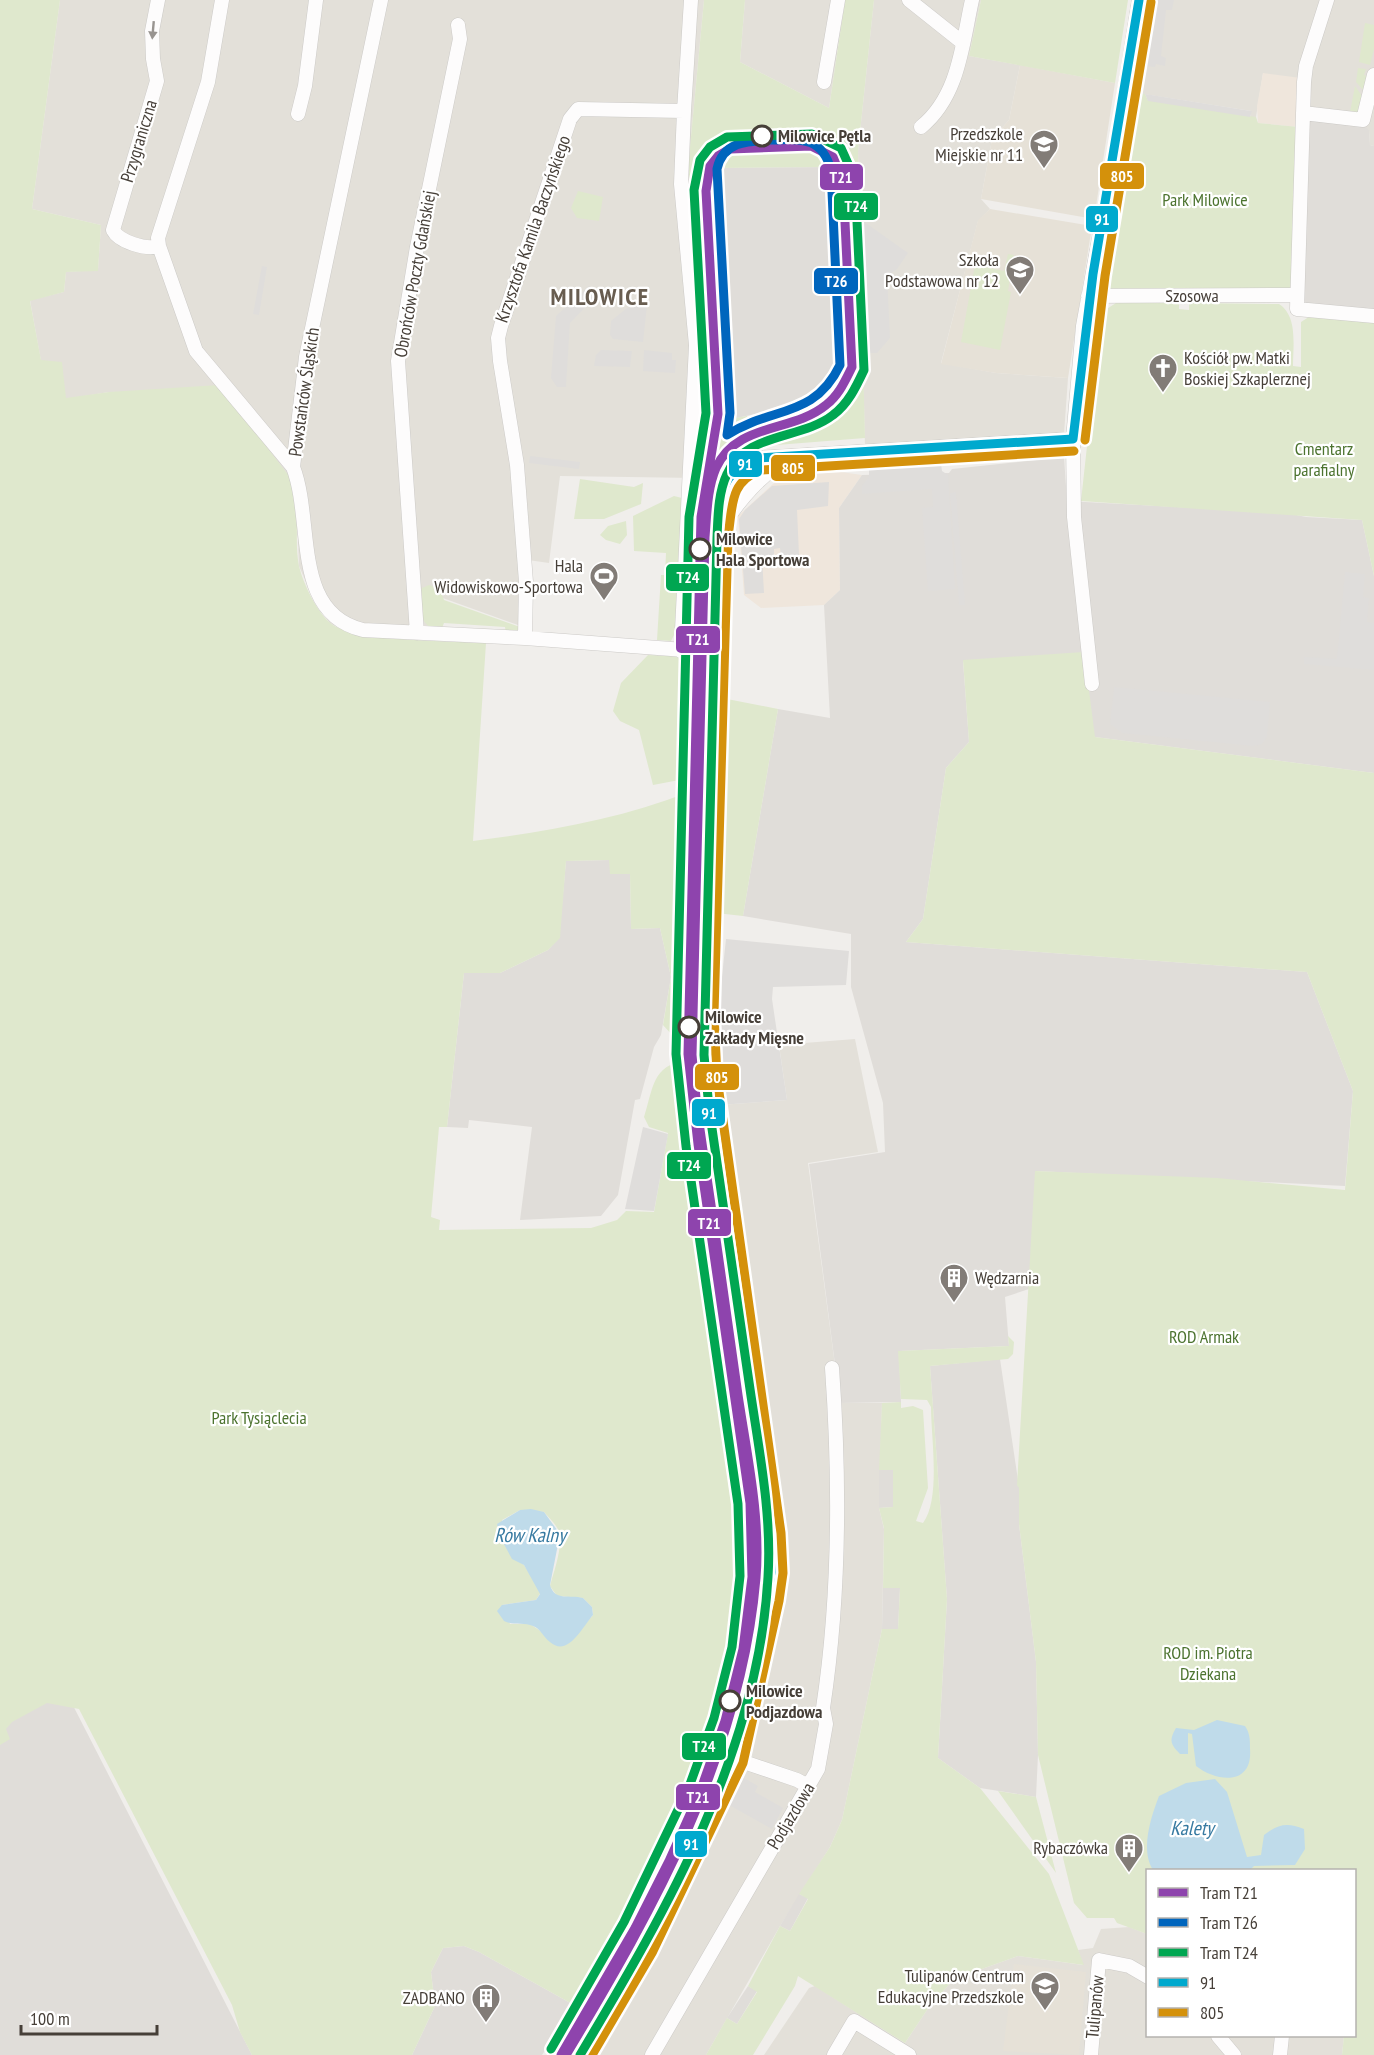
<svg xmlns="http://www.w3.org/2000/svg" width="1374" height="2055" font-family="'PT Sans Narrow',sans-serif">
<rect width="100%" height="100%" fill="#f0eeeb"/>
<path fill="#e3e0d9" d="M60 0H704L688 168 701 342 696 478 560 476 549 563 528 560 518 625 440 597 430 629 362 636 330 624 312 596 299 566 296 490 109 392 66 399 41 361 30 300 64 292 66 272 98 270 101 225 32 209Z
M745 0H845L829 108 740 62Z
M874 0H981L969 56 1020 65 1009 120 992 139 981 199 990 209 978 221 941 363 996 373 1068 378 1064 434 865 447 858 151Z
M1144 0H1374V146L1370 145 1369 130 1309 119 1263 73 1256 117H1250L1251 111 1131 92Z
M855 1039 878 1152 808 1163 840 1403H882L879 1508 884 1529 882 1629 842 1820 830 1847 780 1926 706 2055H589L649 1960 731 1789 763 1669 777 1593V1546L761 1413 735 1251 720 1105 787 1100 779 1045Z
M1129 1927 1147 1934 1148 2036H1344L1342 2055H764L809 1988 815 1986 905 2043 929 2007 954 1979 1018 1956 1083 1965 1078 1950 1093 1948 1101 1929Z"/>
<path fill="#efe6dc" d="M1263 73 1301 78 1299 127 1258 123 1257 106Z
M841 472 862 475 839 508 840 590 824 605 761 608 744 595 738 516 784 474Z"/>
<path fill="#e0ddd9" d="M1309 119 1362 123 1369 130 1370 145 1374 146V313L1311 307 1304 301 1302 290Z
M833 167 842 374 829 398 723 421 712 181 718 168Z
M1064 457 1067 501 1287 513 1306 517 1362 520 1374 576V773L1095 737 963 661 969 742 946 768 923 919 906 942 1307 972 1353 1091 1345 1186 1036 1171 1029 1289 1005 1297 1009 1346 899 1351 901 1402 840 1403 809 1164 885 1152 883 1103 851 987V934L743 916 778 709 830 718 824 605 840 590 839 508 862 475 949 473 952 469Z
M609 860 630 874 631 929 660 928 671 977 661 1035 654 1047 640 1099 635 1100 618 1195 601 1216 520 1220 532 1127 469 1120 468 1128 447 1127 464 973H500L548 950 559 938 566 861Z
M1000 1359 1019 1487V1524L1036 1662 1038 1755 1036 1797 980 1788 938 1758 947 1599 930 1366Z
M879 1470H893V1507L879 1508Z
M883 1588H900L898 1629H882Z
M62 1684 252 2055H0V1724Z
M799 1894 808 1898 790 1931 780 1926Z
M464 1946 479 1952 574 2005 542 2055H412L435 2006 431 1972 443 1948Z
M748 1986 757 1991 737 2024 727 2018Z"/>
<path fill="#e6e1d7" d="M1020 65 1115 83 1094 219 981 199 992 139 1009 120Z
M990 209 1092 226 1068 378 996 373 941 364 978 220Z
M1014 1964 1086 1972 1079 2055 1003 2051Z"/>
<path fill="#dfe8cd" fill-rule="evenodd" d="M0 0H60L32 209 101 225 98 271 66 272 64 292 30 301 41 360 62 362 66 398 109 392 219 385 289 476C303 504 293 536 299 566 303 583 316 610 329 622 349 642 455 641 486 643L473 841C545 832 620 819 689 792L682 1046 663 1025 671 977 660 928 631 929 630 874H610L609 860 566 861 560 938 548 950 500 973H464L447 1127H439L431 1217 440 1220 439 1230 591 1228 617 1220 626 1211 654 1212 668 1133 649 1127 644 1117C653 1090 652 1064 686 1061L705 1205 728 1414 744 1507 749 1589 708 1751 686 1810 619 1948 583 2010 479 1952 464 1946 443 1948 431 1972 435 2006 412 2055H252L240 2032 232 2005 79 1709 47 1703 12 1722 6 1729 10 1739 0 1745ZM520 1510 544 1512C549 1518 557 1525 559 1532 563 1547 554 1571 550 1586L557 1596 583 1598 592 1607 593 1615 581 1629 542 1632 530 1624H510L502 1605 536 1600 541 1592 524 1565 510 1554 502 1520Z
M704 0H745L740 62 829 108 845 0H874L858 151 865 438 764 446 758 413 828 398 842 374 833 167 718 168 712 182 723 420 747 416 752 448 729 457 717 481 696 478 701 342 688 168Z
M981 0H1128L1115 83 969 56Z
M1365 23 1374 25V49L1370 65 1359 62Z
M1358 68 1366 69 1364 75 1367 76 1364 91 1356 82Z
M1355 86 1362 96 1358 114 1350 112Z
M1131 92 1145 94 1148 100 1256 117 1258 123 1299 127 1292 286 1288 290 1096 292 1123 134 1129 132 1131 117 1125 114Z
M578 191 603 197 599 221 577 218 571 208Z
M1008 254 1014 255 1008 291 1011 292 1000 350 961 342 975 265 1004 271Z
M1116 303H1179V309L1189 310V303L1279 304C1298 316 1293 346 1293 366L1301 367V322L1315 313 1374 318V576L1362 520 1081 501 1101 318 1102 312Z
M580 479 634 487 643 483 641 504 604 519H574Z
M674 496 682 498 675 633 671 641 657 640 661 575H665L666 553 634 551 633 516Z
M626 521 627 535 620 544 606 540 600 535 608 526Z
M429 585 440 589 444 600 520 627 518 632 506 634 505 627 444 623 440 633C421 626 413 606 422 588Z
M1084 652 1095 737 1374 773V2055H1342L1344 2036H1354V1870H1148L1147 1934 1117 1923 1114 1918H1087L1074 1903 1038 1755 1036 1662 1019 1524V1488L1017 1485 1035 1171 1217 1178 1345 1190 1353 1091 1307 972 906 942 923 919 946 768 969 742 963 660Z
M648 655 690 657V778L653 785 639 730 620 721 613 711 621 683Z
M722 698 778 709 743 916 716 913Z
M1008 1336 1014 1342 1013 1354 1008 1359 930 1366 947 1599 938 1758 980 1788 1049 1874 1084 1965 1018 1956 954 1979 929 2007 905 2043 798 1976 795 1986 753 2055H706L727 2018 737 2024 757 1992 748 1986 780 1926 790 1931 808 1899 799 1894 830 1847 842 1820 882 1629H898L900 1588H883L884 1528 879 1508 893 1507V1470H879L882 1403 901 1402V1408L913 1406 923 1410 928 1488 916 1521 923 1523C941 1499 931 1438 931 1407L927 1400 901 1399 898 1351 1009 1346Z
M998 1791 1036 1797 1056 1873Z"/>
<path fill="#dfdddb" d="M1153 0H1174L1172 10H1166L1161 56 1166 58 1165 66 1156 64 1155 67 1143 66Z
M1145 94 1251 111H1252L1250 117 1148 101Z
M863 221 908 253 897 269 887 276 890 338 877 353H870Z
M262 266 267 267 259 315 253 314Z
M589 286 599 293 570 323 566 387H557L551 378 556 316Z
M638 287H649L643 342 613 339 610 335 611 321 627 308 637 306Z
M601 350 632 351 630 367 594 366 596 355Z
M644 350 672 353V360H676L675 373 643 371Z
M530 456 580 462 579 469 529 463Z
M941 464 942 471 948 475 955 589 928 591 922 508 933 507 932 489 862 494V486L869 477V470Z
M829 482 828 506 797 510 799 555 781 556 780 548 774 549V556L762 557 764 593 745 594 739 519 745 510 772 486Z
M956 492 965 605H959L950 493Z
M1345 572 1365 574 1363 597 1369 598 1367 622 1374 623V670L1304 664V657L1337 659Z
M1114 687 1270 702 1267 737 1262 744 1253 746 1122 733 1110 724Z
M726 939 849 951 846 985 773 987 772 999 787 1100 720 1105 718 1014Z
M643 1127 668 1134 654 1211 625 1209Z
M744 1778 758 1786 755 1792 783 1808 772 1829 729 1805Z"/>
<path fill="#bfdbea" d="M531 1509 544 1512 560 1534 550 1585C555 1602 570 1594 583 1598L592 1607 593 1615C583 1626 568 1658 550 1642 543 1637 541 1629 533 1626 524 1622 514 1626 504 1621L497 1611 502 1605 536 1600 540 1594 524 1565 512 1559 500 1537 497 1524 520 1510Z
M1217 1720 1245 1726C1250 1733 1250 1740 1250 1749 1253 1785 1218 1783 1196 1766L1192 1734 1188 1733V1754H1180C1170 1744 1169 1740 1176 1728L1194 1730Z
M1215 1779 1227 1792 1247 1857 1261 1855 1264 1835C1278 1824 1287 1822 1304 1829L1305 1849 1295 1865 1254 1866 1250 1870H1153C1140 1850 1151 1817 1159 1796L1186 1783Z"/>
<g fill="none" stroke-linecap="round" stroke-linejoin="round">
<g stroke="#cccac7" stroke-width="15">
<path id="minor" d="M158 0 152 31 153 59 157 81 113 230C119 242 146 250 159 246
M222 0 208 82 158 238 159 246 196 351 293 467
M381 0 306 357 293 467C314 521 291 613 363 630L525 638 711 652
M909 0 963 43
M1327 0 1306 66 1304 82 1297 309 1374 316
M824 82 838 0
M684 111 691 0
M1303 113 1363 120 1374 75
M298 114 305 86 316 0
M921 127C959 96 962 45 972 0
M1088 296 1296 295
M719 531C736 504 764 468 794 458
M417 633 398 361 417 247 460 39 458 25
M525 638 526 582 517 465 500 361 498 338 501 326 570 119 578 109 684 111 681 184 696 345 681 651
M1092 684 1074 517 1073 439 1083 326 1114 158 1139 0
M732 1758 797 1780 808 1786
M1218 2036 1234 2055
M578 2055 641 1948 721 1785 732 1758 767 1599 771 1572 769 1535 712 1144 705 1079 702 1013 716 535 723 490 729 476 740 465 759 458 1073 439
M652 2055 818 1769 826 1724 823 1708C840 1596 840 1480 832 1368
M834 2055 854 2021 909 2055
M1091 2055 1099 1960 1129 1966 1148 1977
M1280 2055 1282 2036"/>
</g>
<use href="#minor" stroke="#fdfcfc" stroke-width="14"/>
<g stroke="#fff" stroke-width="14">
<path id="bus-1" d="M1073 439 1093 274 1139 0
M578 2055 641 1948 732 1758 767 1599 771 1572 769 1535 712 1144 705 1079 702 1013 716 535C722 496 717 473 759 458L1073 439"/>
</g>
<g stroke="#fff" stroke-width="14">
<path id="bus-2" d="M1085 440 1105 276 1151 2
M592 2055 652 1953 743 1763 779 1601 783 1573 781 1533 717 1078 714 1013 728 536C733 506 729 482 761 470L1074 451"/>
</g>
<use href="#bus-1" stroke="#00a9ce" stroke-width="9"/>
<use href="#bus-2" stroke="#d4910b" stroke-width="9"/>
<g stroke="#fff" stroke-width="14">
<path id="tram-1" d="M561 2055 635 1928 669 1861 700 1792 725 1721 743 1649 752 1577 750 1503 698 1144 688 1054 701 517 718 414 706 191 710 166 718 156 730 149 811 146 833 157 843 181 852 367C845 381 839 395 826 405 792 433 737 422 716 468 707 489 707 514 705 537L692 1055 697 1109C711 1204 725 1300 738 1395 747 1455 761 1518 756 1578 741 1754 655 1907 566 2055"/>
</g>
<g stroke="#fff" stroke-width="14">
<path id="tram-2" d="M772 140C802 139 822 137 831 170L840 365C814 419 772 406 727 435L730 413 717 169C723 141 748 141 772 140Z"/>
</g>
<g stroke="#fff" stroke-width="14">
<path id="tram-3" d="M551 2049 624 1922 689 1787 714 1718 732 1647 740 1576 738 1504 686 1146 676 1054 689 517 706 413 694 190 700 160 710 147 727 137 812 134 841 148 855 179 864 370C856 387 848 404 833 415 801 440 745 432 727 474 718 493 718 517 717 538L704 1055 709 1108C723 1201 736 1295 750 1389 759 1451 772 1514 768 1577 758 1752 668 1908 580 2055"/>
</g>
<use href="#tram-1" stroke="#8e44ad" stroke-width="9"/>
<use href="#tram-2" stroke="#0065bd" stroke-width="9"/>
<use href="#tram-3" stroke="#00a651" stroke-width="9"/>
</g>
<defs><path id="oneway-solid" d="M-6-.8H1V-3.2L6.5 0L1 3.2V.8H-6Z" transform="scale(1.5)"/></defs>
<use fill="#989490" href="#oneway-solid" transform="translate(153 30) rotate(95)"/>
<defs>
<g id="school-pin" transform="scale(1.5)"><path d="M0 17L-7.5 6A9.5 9.5 0 1 1 7.5 6Z" fill="#827c77" stroke="#fff"/><path d="M0-5L7-2L0 1L-7-2ZM-4 1L0 2.5L4 1V4Q0 6-4 4Z" fill="#fff"/></g>
<g id="church-pin" transform="scale(1.5)"><path d="M0 17L-7.5 6A9.5 9.5 0 1 1 7.5 6Z" fill="#827c77" stroke="#fff"/><path d="M-1.2-6h2.4v3.5h3.3v2.4h-3.3V6h-2.4V-.1h-3.3v-2.4h3.3Z" fill="#fff"/></g>
<g id="stadium-pin" transform="scale(1.5)"><path d="M0 17L-7.5 6A9.5 9.5 0 1 1 7.5 6Z" fill="#827c77" stroke="#fff"/><path d="M0-5a6.5 5 0 1 0 0 10a6.5 5 0 1 0 0-10ZM-3.5-1.8h7v3.6h-7Z" fill="#fff"/></g>
<g id="building-pin" transform="scale(1.5)"><path d="M0 17L-7.5 6A9.5 9.5 0 1 1 7.5 6Z" fill="#827c77" stroke="#fff"/><path d="M-4-6H4V6H1V3H-1V6H-4ZM-2.5-4.3h1.7v1.8h-1.7ZM.8-4.3h1.7v1.8H.8ZM-2.5-1h1.7V.8h-1.7ZM.8-1h1.7V.8H.8Z" fill="#fff"/></g>
</defs>
<g fill-rule="evenodd">
<use href="#school-pin" x="1044" y="144"/>
<use href="#school-pin" x="1020" y="270"/>
<use href="#church-pin" x="1163" y="368"/>
<use href="#stadium-pin" x="604" y="576"/>
<use href="#building-pin" x="954" y="1278"/>
<use href="#building-pin" x="1129" y="1848"/>
<use href="#school-pin" x="1045" y="1986"/>
<use href="#building-pin" x="486" y="1998"/>
</g>
<g fill="#fff" stroke="#463f38" stroke-width="3">
<circle cx="762" cy="136" r="10"/>
<circle cx="700" cy="549" r="10"/>
<circle cx="689" cy="1027" r="10"/>
<circle cx="730" cy="1701" r="10"/>
</g>
<g text-anchor="middle" stroke-width="4.5" stroke-linejoin="round" paint-order="stroke">
<g font-size="18" fill="#463f38" stroke="#fff" text-anchor="end">
<text x="1023" y="140">Przedszkole<tspan x="1023" dy="21">Miejskie nr 11</tspan></text>
<text x="999" y="266">Szkoła<tspan x="999" dy="21">Podstawowa nr 12</tspan></text>
<text x="1184" y="364" text-anchor="start">Kościół pw. Matki<tspan x="1184" dy="21">Boskiej Szkaplerznej</tspan></text>
<text x="583" y="572">Hala<tspan x="583" dy="21">Widowiskowo-Sportowa</tspan></text>
<text x="975" y="1284" text-anchor="start">Wędzarnia</text>
<text x="1108" y="1854">Rybaczówka</text>
<text x="1024" y="1982">Tulipanów Centrum<tspan x="1024" dy="21">Edukacyjne Przedszkole</tspan></text>
<text x="465" y="2004">ZADBANO</text>
</g>
<g font-size="18" font-weight="bold" fill="#463f38" stroke="#fff" text-anchor="start">
<text x="778" y="142">Milowice Pętla</text>
<text x="716" y="545">Milowice<tspan x="716" dy="21">Hala Sportowa</tspan></text>
<text x="705" y="1023">Milowice<tspan x="705" dy="21">Zakłady Mięsne</tspan></text>
<text x="746" y="1697">Milowice<tspan x="746" dy="21">Podjazdowa</tspan></text>
</g>
<g font-size="18" fill="#463f38" stroke="#fff">
<text transform="translate(139 141) rotate(-73)" y="6">Przygraniczna</text>
<text transform="translate(533 229) rotate(-71)" y="6">Krzysztofa Kamila Baczyńskiego</text>
<text transform="translate(415 274) rotate(-80)" y="6">Obrońców Poczty Gdańskiej</text>
<text x="1192" y="302">Szosowa</text>
<text transform="translate(304 392) rotate(-82)" y="6">Powstańców Śląskich</text>
<text transform="translate(791 1816) rotate(-59)" y="6">Podjazdowa</text>
<text transform="translate(1095 2007) rotate(-85)" y="6">Tulipanów</text>
</g>
<g font-size="18" fill="#4c732f" stroke="#fff">
<text x="1205" y="206">Park Milowice</text>
<text x="1324" y="455">Cmentarz<tspan x="1324" dy="21">parafialny</tspan></text>
<text x="1204" y="1343">ROD Armak</text>
<text x="259" y="1424">Park Tysiąclecia</text>
<text x="1208" y="1659">ROD im. Piotra<tspan x="1208" dy="21">Dziekana</tspan></text>
</g>
<g font-size="20" font-style="italic" fill="#377aa1" stroke="#fff">
<text x="530" y="1542">Rów Kalny</text>
<text x="1192" y="1835">Kalety</text>
</g>
<g font-size="24" font-weight="bold" letter-spacing="1.5" fill="#685d50" stroke="#fff">
<text x="600" y="305">MILOWICE</text>
</g>
</g>
<g stroke="#fff" stroke-width="2">
<rect x="1099" y="162" width="46" height="28" rx="6" fill="#d4910b"/>
<rect x="819" y="163" width="45" height="28" rx="6" fill="#8e44ad"/>
<rect x="833" y="192" width="46" height="29" rx="6" fill="#00a651"/>
<rect x="1085" y="205" width="34" height="28" rx="6" fill="#00a9ce"/>
<rect x="813" y="267" width="46" height="28" rx="6" fill="#0065bd"/>
<rect x="728" y="450" width="35" height="28" rx="6" fill="#00a9ce"/>
<rect x="770" y="454" width="46" height="28" rx="6" fill="#d4910b"/>
<rect x="665" y="563" width="45" height="29" rx="6" fill="#00a651"/>
<rect x="675" y="625" width="46" height="29" rx="6" fill="#8e44ad"/>
<rect x="694" y="1063" width="46" height="28" rx="6" fill="#d4910b"/>
<rect x="691" y="1098" width="35" height="29" rx="6" fill="#00a9ce"/>
<rect x="666" y="1151" width="46" height="29" rx="6" fill="#00a651"/>
<rect x="687" y="1208" width="45" height="29" rx="6" fill="#8e44ad"/>
<rect x="681" y="1732" width="46" height="29" rx="6" fill="#00a651"/>
<rect x="675" y="1783" width="46" height="28" rx="6" fill="#8e44ad"/>
<rect x="674" y="1830" width="34" height="28" rx="6" fill="#00a9ce"/>
</g>
<g font-size="16" text-anchor="middle" font-weight="bold" fill="#fff">
<text x="1122" y="182">805</text>
<text x="841" y="183">T21</text>
<text x="856" y="212">T24</text>
<text x="1102" y="225">91</text>
<text x="836" y="287">T26</text>
<text x="745" y="470">91</text>
<text x="793" y="474">805</text>
<text x="688" y="583">T24</text>
<text x="698" y="645">T21</text>
<text x="717" y="1083">805</text>
<text x="709" y="1119">91</text>
<text x="689" y="1171">T24</text>
<text x="709" y="1229">T21</text>
<text x="704" y="1752">T24</text>
<text x="698" y="1803">T21</text>
<text x="691" y="1850">91</text>
</g>
<rect x="1146" y="1869" width="210" height="168" fill="#ffffff" stroke="#b5b2af" stroke-width="1.5"/>
<rect x="1158" y="1888" width="30" height="9" fill="#8e44ad" stroke="#b5b2af" stroke-width="1.5"/>
<text x="1200" y="1899" font-size="18" fill="#463f38">Tram T21</text>
<rect x="1158" y="1918" width="30" height="9" fill="#0065bd" stroke="#b5b2af" stroke-width="1.5"/>
<text x="1200" y="1929" font-size="18" fill="#463f38">Tram T26</text>
<rect x="1158" y="1948" width="30" height="9" fill="#00a651" stroke="#b5b2af" stroke-width="1.5"/>
<text x="1200" y="1959" font-size="18" fill="#463f38">Tram T24</text>
<rect x="1158" y="1978" width="30" height="9" fill="#00a9ce" stroke="#b5b2af" stroke-width="1.5"/>
<text x="1200" y="1989" font-size="18" fill="#463f38">91</text>
<rect x="1158" y="2008" width="30" height="9" fill="#d4910b" stroke="#b5b2af" stroke-width="1.5"/>
<text x="1200" y="2019" font-size="18" fill="#463f38">805</text>
<path d="M21 2025v9h136v-9" fill="none" stroke="#463f38" stroke-width="3"/>
<text x="30" y="2025" font-size="18" fill="#463f38" stroke="#ffffff" stroke-width="4.5" paint-order="stroke">100 m</text>
</svg>
